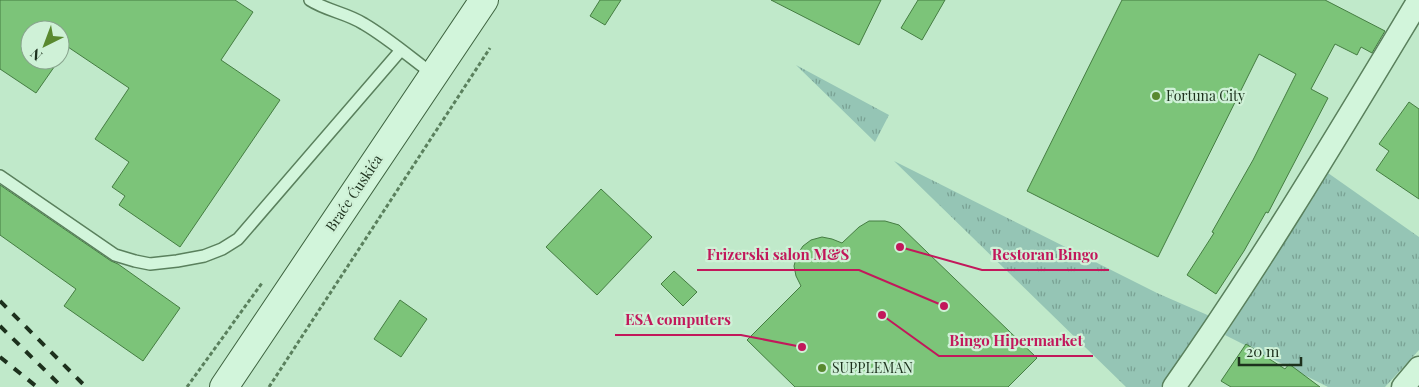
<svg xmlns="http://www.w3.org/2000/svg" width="1419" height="387" font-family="'Playfair Display',serif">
<defs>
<pattern id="grass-tufts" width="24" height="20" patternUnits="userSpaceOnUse" patternTransform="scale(1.25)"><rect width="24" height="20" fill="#95c5b5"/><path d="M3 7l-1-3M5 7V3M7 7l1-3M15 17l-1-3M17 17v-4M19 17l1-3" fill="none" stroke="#79a193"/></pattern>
</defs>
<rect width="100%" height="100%" fill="#c0e9ca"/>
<path fill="url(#grass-tufts)" d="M796 65 889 115 875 142Z
M894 161 1157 293 1212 317 1161 387H1126Z
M1328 173 1419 237V350L1385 387H1328L1225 335Z"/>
<path fill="#7cc479" stroke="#457d42" d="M0 0H235L253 12 221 60 280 100 180 247 119 205 125 196 112 187 129 162 95 139 129 88 68 47 60 58V30H30V60H59L36 93 0 69Z
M600 0H621L605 25 590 16Z
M771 0H881L859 45Z
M918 0H945L922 40 901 28Z
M1122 0H1325L1385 31 1372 53 1361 47 1357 55 1335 44 1311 89 1328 98 1268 213 1266 212 1244 251 1216 294 1187 275 1214 233 1212 232 1253 160 1296 74 1259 54 1158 257 1027 191Z
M1409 102 1419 109V199L1376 170 1389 151 1379 144Z
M0 185 111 261 118 264 180 308 143 361 64 306 76 289 0 235Z
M601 189 652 237 597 295 546 247Z
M869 221H885L899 225 1037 358 1008 387H795L747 340 801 286 796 276 794 266 797 255 803 246 811 240 822 237 832 239 842 243 859 227Z
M674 271 697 292 683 306 661 284Z
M400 300 427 319 401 357 374 339Z
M1246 344 1285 369 1289 364 1320 387H1231L1221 381Z"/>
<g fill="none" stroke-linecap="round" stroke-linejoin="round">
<g stroke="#5a805d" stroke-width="14">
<path id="service" d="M310 0C327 11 347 13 364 24 388 38 411 58 434 75
M0 176 115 255 135 261 150 264 177 261 204 256 222 249 238 239 401 50"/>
</g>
<g stroke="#5a805d" stroke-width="25">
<path id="minor" d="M1174 387C1262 262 1340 131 1419 0
M1403 387 1419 368"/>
</g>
<g stroke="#3d623f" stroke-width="30">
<path id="secondary" d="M224 387 484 0"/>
</g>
<path stroke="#5a805d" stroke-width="3" stroke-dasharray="4 2.5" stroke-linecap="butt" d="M187 387 262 283
M269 387 490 48"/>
<use href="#service" stroke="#d2f5db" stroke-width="11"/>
<use href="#minor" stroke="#d2f5db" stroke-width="22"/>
<use href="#secondary" stroke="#d2f5db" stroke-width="28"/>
<path stroke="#1d311d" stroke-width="4" stroke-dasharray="9 9" stroke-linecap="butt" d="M0 301 86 387
M0 326 62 387
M0 357 37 387"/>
</g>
<g fill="#59892f" stroke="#cff1d7" stroke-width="2">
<circle cx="1156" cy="96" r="5"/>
<circle cx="822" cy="368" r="5"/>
</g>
<g text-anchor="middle" stroke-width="4.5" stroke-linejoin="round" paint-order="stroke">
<g font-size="14" fill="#1d311d" stroke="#cff1d7" text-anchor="start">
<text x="1166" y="101">Fortuna City</text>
<text x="832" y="373">SUPPLEMAN</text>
</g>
<g font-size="14" fill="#1d311d" stroke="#cff1d7">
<text transform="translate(354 193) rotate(-56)" y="5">Braće Ćuskića</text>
</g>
</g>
<path fill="none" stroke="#c2185b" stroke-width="2" d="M944 306L859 270H697M900 247L982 270H1109M802 347L741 335H615M882 315L939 356H1093"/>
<g fill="#c2185b" stroke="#cff1d7" stroke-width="2">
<circle cx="944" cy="306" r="5"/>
<circle cx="900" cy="247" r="5"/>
<circle cx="802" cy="347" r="5"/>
<circle cx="882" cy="315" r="5"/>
</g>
<g font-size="15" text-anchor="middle" font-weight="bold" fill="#c2185b" stroke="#cff1d7" stroke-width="4.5" stroke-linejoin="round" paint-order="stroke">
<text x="778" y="260">Frizerski salon M&amp;S</text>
<text x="1045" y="260">Restoran Bingo</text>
<text x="678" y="325">ESA computers</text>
<text x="1016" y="346">Bingo Hipermarket</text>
</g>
<g transform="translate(45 45) rotate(222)"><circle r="24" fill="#cff1d7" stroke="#88a48d"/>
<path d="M0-4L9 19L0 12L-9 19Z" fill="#59892f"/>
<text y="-8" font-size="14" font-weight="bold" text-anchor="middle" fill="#1d311d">N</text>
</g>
<path d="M1239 357v8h62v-8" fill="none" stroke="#1d311d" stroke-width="2.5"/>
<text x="1246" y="357" font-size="15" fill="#1d311d" stroke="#cff1d7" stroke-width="4" paint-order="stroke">20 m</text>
</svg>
